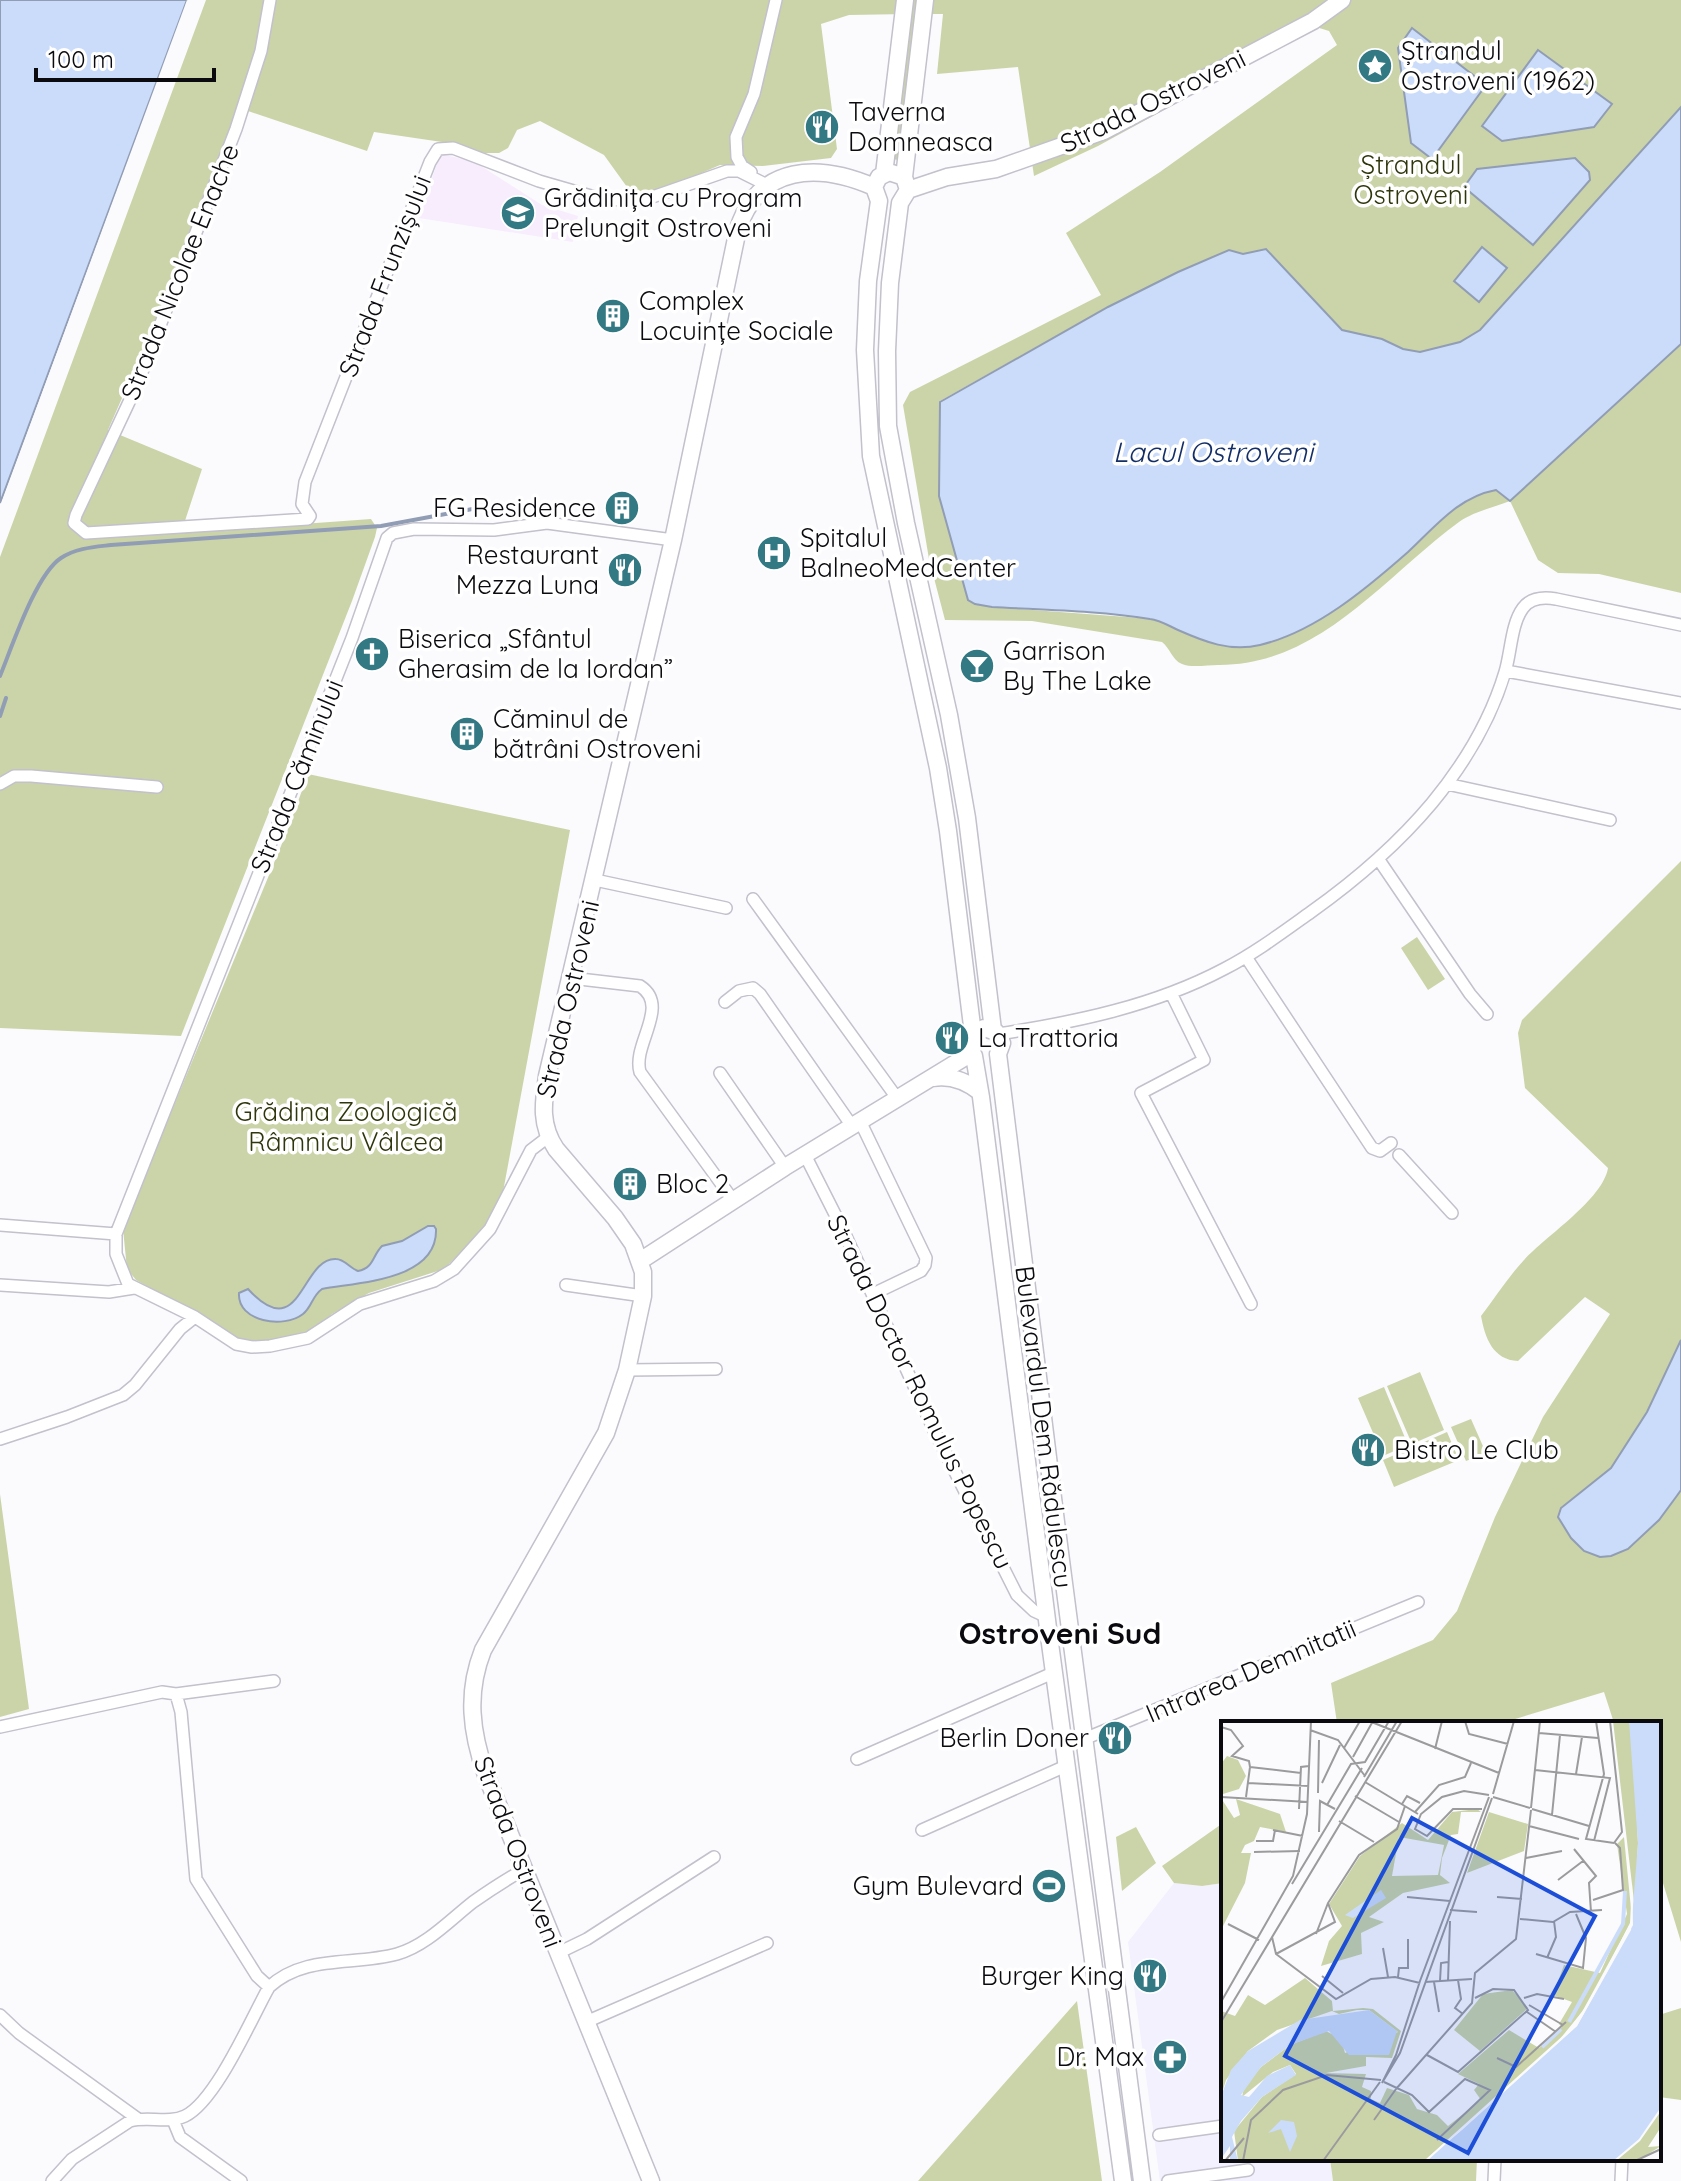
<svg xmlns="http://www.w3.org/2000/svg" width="1681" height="2181" font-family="Quicksand,sans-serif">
<rect width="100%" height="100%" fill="#fbfbfe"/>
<path fill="#f2f1fd" d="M1174 1883 1202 1886 1223 1883V2159H1330L1333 2181H1160L1128 1942Z"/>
<path fill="#f8edfd" d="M440 154 473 161 542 205 578 216 573 242 419 218Z"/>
<path fill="#cbd4a8" d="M206 0H1681V107L1480 330 1460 342 1420 352 1403 349 1381 339 1342 330 1266 249 1243 254 1229 250 1178 272 1108 307 940 401 992 607 1154 619 1217 645 1279 639 1314 623 1342 604 1400 559 1455 507 1485 492 1496 490 1510 501 1681 344V593L1599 574 1558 573 1538 560 1510 501C1494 507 1473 512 1459 522 1385 576 1319 666 1218 665 1208 665 1191 668 1182 664 1172 660 1170 648 1162 642L1032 621 945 620 929 559 903 405 910 392 1101 295 1066 233 1160 172 1337 45 1329 31 1316 27 1098 146 1034 176 1018 67 937 74 943 14H917L899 160 891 159 908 14 849 15 821 24 837 149 831 158 763 166 720 165 667 188 632 194 604 155 540 121 517 130 508 148 499 153H485L442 142 374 132 367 151 248 111 108 430 202 469 181 533 371 519 377 528 375 537 352 601 181 1036 0 1028V557Z
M308 774 570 830 503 1192 482 1231 444 1269 369 1293 332 1314 309 1334 247 1343 136 1280 127 1269 123 1229 288 829Z
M1681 861V1942L1659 1870V1723H1614L1604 1692 1502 1723H1337L1331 1683 1433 1640 1457 1611 1495 1517 1543 1417 1610 1314 1585 1297 1518 1361C1493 1360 1485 1338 1481 1316 1495 1298 1508 1277 1524 1260 1546 1236 1603 1199 1608 1168L1525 1088 1518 1033 1522 1020Z
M1417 937 1445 979 1428 990 1401 948Z
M1420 1372 1444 1430 1412 1444 1387 1386Z
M1384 1387 1408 1445 1383 1456 1358 1398Z
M1471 1419 1486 1453 1466 1461 1451 1427Z
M1447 1432 1459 1460 1394 1487 1383 1460Z
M0 1494 29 1709 0 1717Z
M1223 1823V1883L1202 1886 1174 1883 1162 1866Z
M1136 1827 1156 1863 1122 1891 1116 1837Z
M1077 2001 1102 2181H918Z
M1681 2008V2100L1659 2097V2015Z
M1330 2159H1477L1476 2181H1333Z"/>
<path fill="#cbdcfa" stroke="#919db4" stroke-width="2" d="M0 0H187L0 503Z
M1412 28 1486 85 1432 159 1411 143 1398 48Z
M1538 50 1612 104 1594 127 1502 141 1482 126Z
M1681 107V344L1510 501 1496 490C1458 497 1435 527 1408 552 1366 589 1315 632 1260 645 1230 652 1205 642 1178 630 1169 626 1160 620 1150 619 1099 611 1044 610 992 607L975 604 968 600 939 496 940 402 1108 307 1178 272 1229 250 1243 254 1266 249 1342 330 1382 339 1403 349 1420 352 1460 342 1480 330Z
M1575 158 1589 172 1590 180 1533 245 1464 187 1477 169Z
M1482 247 1507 268 1479 302 1454 281Z
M428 1226H434L436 1229C438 1281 357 1282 322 1289 312 1296 312 1307 303 1314 284 1329 237 1322 239 1293L248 1289C301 1347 301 1257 336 1259 344 1259 350 1268 358 1271 374 1268 372 1256 382 1246L402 1241Z
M1681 1340V1490L1676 1497 1659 1520 1628 1549 1611 1556 1600 1557 1584 1551 1571 1538 1558 1517 1561 1508 1611 1468 1647 1412Z"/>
<path fill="#fbfbfe" d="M187 0 190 1 4 505 0 507Z"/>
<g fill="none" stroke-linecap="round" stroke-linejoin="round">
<path stroke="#919db4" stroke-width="4" d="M0 676C12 647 36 574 61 558 76 548 94 547 111 545L381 526 494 505
M0 716 6 698"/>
<g stroke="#c2c1cc" stroke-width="14">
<path id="street" d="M270 0 261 51 236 129 137 385 76 515 74 523 86 533 308 519 310 516 302 504 305 482 430 162 438 149 453 148 539 181 598 198 621 200 641 201 727 171H739L767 185
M751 172 742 166 737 157 736 137 754 94 776 0
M1506 671 1681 703
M0 784 14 776H31L157 787
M1447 784 1610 820
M1379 860 1470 994 1487 1014
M595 880 726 908
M753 899 897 1098
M1246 957 1372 1148 1380 1151 1391 1143
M571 978 640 986C671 1006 632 1044 640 1072L733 1200
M1171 993 1204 1060 1141 1093 1251 1304
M725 1002 739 991 753 988 760 994 852 1126
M998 1034C1076 1022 1154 1006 1224 969 1255 953 1283 932 1311 912 1356 880 1396 846 1432 803 1465 763 1490 722 1505 672 1511 653 1511 624 1523 608 1531 597 1544 597 1556 599L1681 625
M720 1073 785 1167
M860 1121 926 1258 925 1265 921 1271 873 1294
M548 1137 531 1150 490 1229 454 1269 434 1281 360 1304 308 1338 270 1346 252 1347 236 1344 195 1317 128 1284 116 1254V1234L352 638 387 538 393 533 414 529 494 530 547 523 673 540
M805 1155 844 1232 934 1430 1017 1595 1034 1611 1047 1617
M1399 1155 1452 1213
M0 1225 116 1234
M0 1285 109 1292 134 1288
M566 1285 643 1296
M627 1370 716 1369
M0 1439 67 1417 123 1395 135 1385 180 1329 195 1317
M176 1694 181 1712 196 1879 257 1976 269 1987
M0 1727 162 1692 176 1694 274 1681
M1084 1739 1418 1602
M857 1759 1055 1672
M922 1830 1068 1765
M558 1953 587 1939 714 1857
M0 2015 19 2033 138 2119
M586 2022 767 1943
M173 2120 180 2137 241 2181
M1159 2135 1223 2126
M52 2181 72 2159 130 2121C148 2116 168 2124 185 2116 216 2101 251 2019 269 1987 305 1954 353 1966 397 1954 426 1946 450 1920 473 1902 490 1890 507 1879 525 1869
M1168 2181 1248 2170
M1494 2181 1495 2159
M1621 2181 1622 2159"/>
</g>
<g stroke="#c2c1cc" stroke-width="19">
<path id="secondary" d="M884 174 905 0
M904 177 925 0
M908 190 947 177 996 169 1104 131 1313 21 1342 0
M984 1028 996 1032 1002 1043 998 1054 1056 1522 1142 2181
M993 1030 967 818 949 715 906 523 888 426 887 351 890 283 900 203 908 190 904 177 889 172 879 177 874 187 879 201 868 281 865 350 871 456 938 768 948 831 973 1034 970 1048 974 1056 981 1097 1049 1636 1123 2181
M933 1078C951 1075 966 1081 980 1092
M640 1261 785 1167 972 1053
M651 2181 486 1775C471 1732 466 1693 483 1650L606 1433 627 1370 643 1296V1272L633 1244 615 1218 556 1149C540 1125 543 1104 547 1076L673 540 738 229C759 164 819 163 874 187"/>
</g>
<use href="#street" stroke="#fff" stroke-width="11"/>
<use href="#secondary" stroke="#fff" stroke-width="16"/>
</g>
<defs>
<g id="sight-disc" transform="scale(1.8)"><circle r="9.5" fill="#327984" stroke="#fff"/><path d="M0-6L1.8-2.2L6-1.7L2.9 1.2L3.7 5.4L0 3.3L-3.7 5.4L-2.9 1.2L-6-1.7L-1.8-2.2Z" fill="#fff"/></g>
<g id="restaurant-disc" transform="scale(1.8)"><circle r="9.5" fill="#327984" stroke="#fff"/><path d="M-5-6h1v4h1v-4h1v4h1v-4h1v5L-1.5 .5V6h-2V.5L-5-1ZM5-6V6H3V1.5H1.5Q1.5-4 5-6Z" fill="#fff"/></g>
<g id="school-disc" transform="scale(1.8)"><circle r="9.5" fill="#327984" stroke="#fff"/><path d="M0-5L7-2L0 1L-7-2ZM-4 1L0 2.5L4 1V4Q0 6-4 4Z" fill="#fff"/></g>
<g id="building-disc" transform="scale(1.8)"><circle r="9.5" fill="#327984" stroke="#fff"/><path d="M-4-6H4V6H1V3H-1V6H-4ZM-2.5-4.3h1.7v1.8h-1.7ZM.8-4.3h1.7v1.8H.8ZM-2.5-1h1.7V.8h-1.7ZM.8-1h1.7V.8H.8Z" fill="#fff"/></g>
<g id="hospital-disc" transform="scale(1.8)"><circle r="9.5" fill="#327984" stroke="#fff"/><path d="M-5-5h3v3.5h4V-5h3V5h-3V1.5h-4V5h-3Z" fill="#fff"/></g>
<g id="church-disc" transform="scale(1.8)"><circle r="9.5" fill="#327984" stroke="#fff"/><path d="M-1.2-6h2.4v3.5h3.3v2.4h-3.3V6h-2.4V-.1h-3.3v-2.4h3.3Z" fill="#fff"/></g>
<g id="bar-disc" transform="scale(1.8)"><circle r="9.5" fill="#327984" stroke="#fff"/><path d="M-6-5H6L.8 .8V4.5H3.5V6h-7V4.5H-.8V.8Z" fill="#fff"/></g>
<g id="stadium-disc" transform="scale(1.8)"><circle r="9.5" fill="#327984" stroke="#fff"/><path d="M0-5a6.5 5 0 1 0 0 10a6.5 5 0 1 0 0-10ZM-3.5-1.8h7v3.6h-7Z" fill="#fff"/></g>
<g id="pharmacy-disc" transform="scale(1.8)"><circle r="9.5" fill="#327984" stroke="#fff"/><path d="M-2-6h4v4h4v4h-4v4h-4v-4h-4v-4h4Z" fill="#fff"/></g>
</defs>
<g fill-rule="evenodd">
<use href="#sight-disc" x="1375" y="66"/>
<use href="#restaurant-disc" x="822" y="127"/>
<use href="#school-disc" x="518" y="213"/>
<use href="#building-disc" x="613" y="316"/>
<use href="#building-disc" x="622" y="508"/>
<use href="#hospital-disc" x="774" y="553"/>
<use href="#restaurant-disc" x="625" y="570"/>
<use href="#church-disc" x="372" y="654"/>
<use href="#bar-disc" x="977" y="666"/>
<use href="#building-disc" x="467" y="734"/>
<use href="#restaurant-disc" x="952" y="1038"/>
<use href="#building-disc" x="630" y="1184"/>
<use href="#restaurant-disc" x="1368" y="1450"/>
<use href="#restaurant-disc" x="1115" y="1738"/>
<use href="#stadium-disc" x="1049" y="1886"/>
<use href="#restaurant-disc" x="1150" y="1976"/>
<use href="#pharmacy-disc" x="1170" y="2057"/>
</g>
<g text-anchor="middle" stroke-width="7" stroke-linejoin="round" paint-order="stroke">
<g font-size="26" fill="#0b0b0f" stroke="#fff" text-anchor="start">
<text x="1401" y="60">Ștrandul<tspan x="1401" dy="30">Ostroveni (1962)</tspan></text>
<text x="848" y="121">Taverna<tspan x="848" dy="30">Domneasca</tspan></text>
<text x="544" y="207">Grădinița cu Program<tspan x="544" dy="30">Prelungit Ostroveni</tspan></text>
<text x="639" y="310">Complex<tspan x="639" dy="30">Locuințe Sociale</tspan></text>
<text x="596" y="517" text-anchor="end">FG Residence</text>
<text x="800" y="547">Spitalul<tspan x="800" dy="30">BalneoMedCenter</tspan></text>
<text x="599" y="564" text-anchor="end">Restaurant<tspan x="599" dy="30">Mezza Luna</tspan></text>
<text x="398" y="648">Biserica „Sfântul<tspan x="398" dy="30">Gherasim de la Iordan”</tspan></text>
<text x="1003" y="660">Garrison<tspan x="1003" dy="30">By The Lake</tspan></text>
<text x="493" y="728">Căminul de<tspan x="493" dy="30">bătrâni Ostroveni</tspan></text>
<text x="978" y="1047">La Trattoria</text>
<text x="656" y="1193">Bloc 2</text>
<text x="1394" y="1459">Bistro Le Club</text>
<text x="1089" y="1747" text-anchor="end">Berlin Doner</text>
<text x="1023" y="1895" text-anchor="end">Gym Bulevard</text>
<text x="1124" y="1985" text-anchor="end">Burger King</text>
<text x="1144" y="2066" text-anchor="end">Dr. Max</text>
</g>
<g font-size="26" fill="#0b0b0f" stroke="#fff">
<text transform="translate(1153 101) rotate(-26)" y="9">Strada Ostroveni</text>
<text transform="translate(180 272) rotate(-68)" y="9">Strada Nicolae Enache</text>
<text transform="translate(385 276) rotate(-69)" y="9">Strada Frunzișului</text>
<text transform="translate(297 776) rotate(-68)" y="9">Strada Căminului</text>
<text transform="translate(568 999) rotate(-77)" y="9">Strada Ostroveni</text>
<text transform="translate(920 1392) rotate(64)" y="9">Strada Doctor Romulus Popescu</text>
<text transform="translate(1044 1427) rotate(83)" y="9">Bulevardul Dem Rădulescu</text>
<text transform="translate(1251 1671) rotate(-23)" y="9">Intrarea Demnitatii</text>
<text transform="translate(518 1852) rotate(69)" y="9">Strada Ostroveni</text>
</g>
<g font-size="26" fill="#30360b" stroke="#fff">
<text x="1411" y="174">Ștrandul<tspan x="1411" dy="30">Ostroveni</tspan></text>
<text x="346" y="1121">Grădina Zoologică<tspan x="346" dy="30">Râmnicu Vâlcea</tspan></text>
</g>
<g font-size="28" font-style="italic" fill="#142f67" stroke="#fff">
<text x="1213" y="462">Lacul Ostroveni</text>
</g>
<g font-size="30" font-weight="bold" fill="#0b0b0f" stroke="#fff">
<text x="1060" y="1644">Ostroveni Sud</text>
</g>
</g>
<g transform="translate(1221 1721)">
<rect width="440" height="440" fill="#fbfbfe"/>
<path d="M392 0H408L412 18 417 122 414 189ZM6 35 17 39 25 55 18 68 2 73 0 43ZM0 77 13 97 19 94 15 78 59 93 65 111 39 106 33 120 24 124 20 132H30L24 162 0 209ZM256 88 260 91H240L237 113 230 114 221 137 219 154 229 162 182 172 148 196 163 201 140 212 141 233 100 245 108 220 121 205 108 183 139 135 181 102 207 119 231 91ZM178 116 223 124 217 154 171 155ZM268 91 307 103 303 130 246 152ZM403 116 411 198 369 280 345 312 203 440H17L13 410 41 376 75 353 69 344 52 351 21 376 23 366 40 346 69 324 105 310 120 318 124 332 177 311 148 289H136L118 293 111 290 56 309 27 330 5 359 0 375V290L14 295 27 274 44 284 84 257 111 280 112 290 142 287 152 288 180 310 171 337 145 336V345L105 352 145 353 141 366 150 370V378L159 382 166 367 188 374 196 388 216 394 227 405 260 379 253 369 258 363 237 353 288 309 318 327 341 306 338 303 351 281 332 274 343 244 379 252 406 193 396 123ZM291 269 307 287 259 330 233 309 262 273ZM440 390V406L427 426 440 425 416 440H395L419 420Z" fill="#cbd4a8" fill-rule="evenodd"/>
<path d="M408 0H440V386L418 418 392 440H206L356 305 410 209 417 122ZM160 169 165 177 132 197 124 194ZM148 289 176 310 168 334H128L108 310 69 324 40 346 20 374 28 376 46 355 69 344 75 354 41 376 20 400 11 416 17 440H9V425L0 438V375L10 349 27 330 79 299ZM60 399 73 401 76 415 69 431 60 408 47 412Z" fill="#cbdcfa"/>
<path d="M411 161 412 204 356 305 241 409 203 440 334 324 361 291 409 203Z" fill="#fbfbfe"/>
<path fill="none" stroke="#cbdcfa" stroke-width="4" d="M348 301 402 203 404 170M321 326 340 308"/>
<path fill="none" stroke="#9b9b9e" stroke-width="2" d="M148 0 278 52M244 0 248 13 287 23M375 0 383 53 365 118 393 122M389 0 401 111 393 122M0 6 10 9 22 25 11 35 28 40 29 46M89 9 117 19 144 55M318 12 377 17M123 27 139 0M214 28 221 0M132 36 152 0M29 46 80 52M314 49 389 57 373 120M355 53 361 16M143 56 176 0M144 61 197 93M27 62 88 65M101 62 119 24M97 72 98 19M272 73 293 0M134 75 178 101M0 76 87 81M25 76 29 46M268 76 199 260 175 334 161 362 179 332 271 77M272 76 309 87M181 83 186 75 199 82M106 84 130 43 144 41 168 0M310 87 319 0M78 88 80 46 88 45M261 88H232L206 115 194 108 200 93 221 76 243 70 268 74M311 88 368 105M194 91 218 64 244 56 250 42M331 94 339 14M118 100 153 121M308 105 358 118M52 109 82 115M98 111 99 80 114 88M35 120H52L54 109M353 128 375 155 368 162 370 191M33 131 79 130M305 137 341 130M337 159 362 140M71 163 141 47M186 176 229 180M276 176 301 178M372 179 402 169 399 127 394 122M229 189 256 191M299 198 332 201 349 191 381 189M7 203 38 219M95 213 107 182M51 216 55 233 115 278 150 258 174 256 199 262M162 227 167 256M55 233 114 201 107 182 138 134 176 108 184 85M315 233 362 247 365 217 355 193M326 237 335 216 333 200M101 255 122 272M177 256 178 247H187V218M237 259 240 278 234 287 242 293M219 260 220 242 227 241M227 260 229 200M204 261 251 258M213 261 218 291M303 277 316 273 343 278M0 281 72 155 86 93 90 0M308 284 342 304M306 291 335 311M0 301 181 0M206 334 237 351 307 289 293 269 272 268 254 277M276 337 295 346 345 301M163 361 191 374 208 391 244 358 269 369 216 419M175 368 251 282 254 252 295 218 310 89M153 399 175 368M4 440 23 417M22 440 30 399 62 369 106 354 160 359M102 440 159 361M414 440 440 428"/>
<path fill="#1d4ed8" fill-opacity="0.15" stroke="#1d4ed8" stroke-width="4" d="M191 97 374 195 247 432 64 335Z"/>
<rect width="440" height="440" fill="none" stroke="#0b0b0f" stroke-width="4"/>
</g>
<path d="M36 68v12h178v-12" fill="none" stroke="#0b0b0f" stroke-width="4"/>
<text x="48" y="68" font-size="24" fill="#0b0b0f" stroke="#ffffff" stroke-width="6" paint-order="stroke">100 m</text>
</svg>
